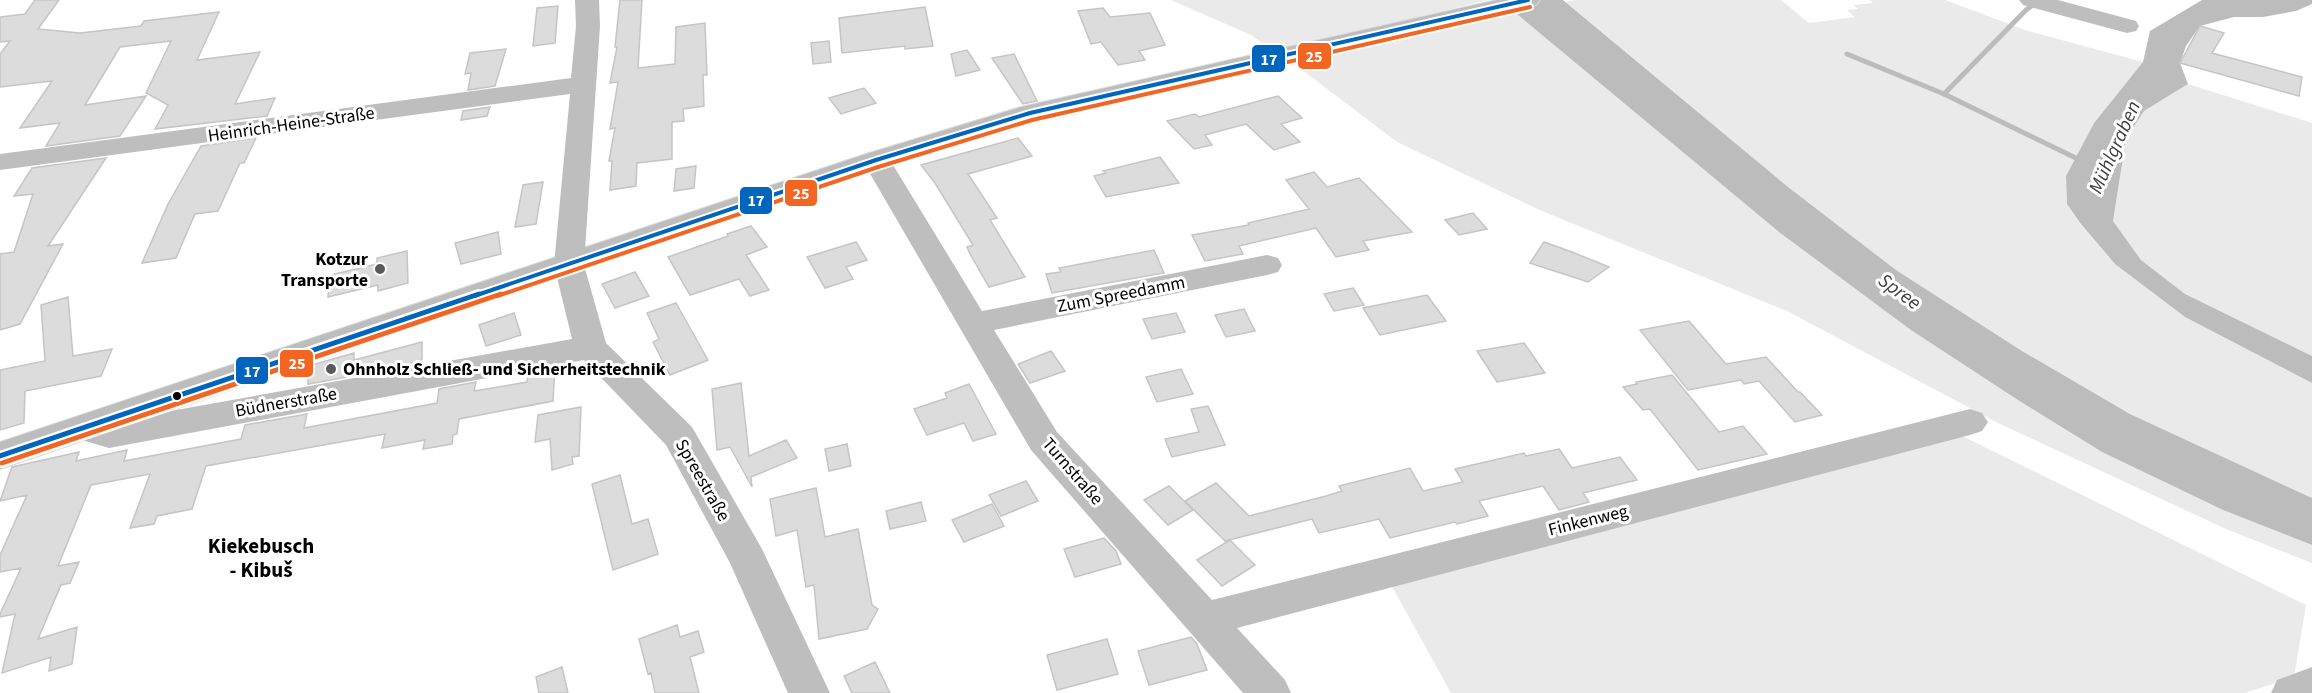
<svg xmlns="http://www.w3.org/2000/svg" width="2312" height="693" font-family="'Source Sans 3',sans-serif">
<rect width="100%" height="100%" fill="#fff"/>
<path fill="#eaeaea" d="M1171 0H1488L1276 52 1251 35Z
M1575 0H1781L1809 23 1855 17 1847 10 1858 9 1854 5 1873 3 1870 0H1945L2025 30 2143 62 2094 123 2066 176 2067 204 2080 224 2115 264 2185 317 2312 383V498L2130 414 2022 351 1896 270 1788 187 1566 2Z
M1516 13 1779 232 2018 400 2102 452 2223 510 2312 545V563L2226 529 1998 423 1787 311 1542 211 1397 142 1293 63Z
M2188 84 2312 123V356L2185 294 2141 260 2113 221 2126 140 2144 111Z
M1958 434 2306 605 2294 677 2245 693H1451L1390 583Z"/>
<path fill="#bcbcbc" d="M1500 0H1563L1788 187 1896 270 2022 351 2130 414 2312 498V545L2223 510 2102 452 2018 400 1911 330 1779 232Z
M2202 0H2312V4L2296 11 2263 17H2234L2200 26 2186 46 2180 63 2188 84 2144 111 2126 139 2113 221 2141 260 2185 294 2312 356V383L2185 317 2115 264 2080 223 2067 204 2066 176 2094 123 2143 62 2150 31Z"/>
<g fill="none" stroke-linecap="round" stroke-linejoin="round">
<path stroke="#bcbcbc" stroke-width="5" d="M1847 54 1944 94 2082 161
M1944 94 2026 10 2040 0"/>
</g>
<path fill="#dcdcdc" stroke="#c5c5c5" stroke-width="1.5" d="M35 0H59L38 29 80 33 141 26 144 21 219 12 197 60 260 52 235 104 275 98 267 116 155 129 168 105 146 93 171 41 120 47 85 105 146 96 120 136 46 146 60 123 20 128 52 81 0 87V54L10 41 0 42V17L25 14Z
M620 0H642L638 68 675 64 676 27 705 23 707 75H703L704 106 683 109 684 121 672 122V159L637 163 636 186 610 190 612 161H609L615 128 610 129 618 82 610 83 617 47H615Z
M558 6 555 43 533 46 537 8Z
M925 7 933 46 905 49V46L842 53 839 18Z
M1103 8 1110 17 1150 13 1165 45 1139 51 1145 60 1118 65 1101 42 1091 44 1078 11Z
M2200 26 2224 33 2212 53 2302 77 2299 96 2180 63Z
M829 41 831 62 813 64 811 43Z
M506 49 495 86 468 90 471 73 465 74 470 53Z
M967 50 980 70 956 76 951 54Z
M1014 54 1037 101 1023 104 992 58Z
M864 88 876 103 841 114 829 98Z
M1278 96 1302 118 1281 124 1300 142 1274 150 1246 124 1205 135 1212 145 1194 149 1167 121 1195 114 1199 117Z
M490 107 487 116 461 120 463 111Z
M256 138 244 163H240L218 211 195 214 176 258 142 263 168 204 201 146Z
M1018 138 1032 156 968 174 997 218 990 220 1025 277 989 287 969 252 967 247 973 245 935 183 921 165Z
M1160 157 1179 183 1106 197 1094 176 1106 173 1103 171Z
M106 158 48 246 63 244 20 324 0 330V254L14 252 33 194 14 196 32 168Z
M696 166 694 188 674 191 676 169Z
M1314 172 1327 187 1359 178 1412 232 1363 241 1369 250 1336 257 1316 228 1239 246 1243 254 1205 261 1192 235 1249 225 1248 223 1309 209 1286 180Z
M543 182 536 224 515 227 523 185Z
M1473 213 1487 229 1459 235 1445 220Z
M751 226 767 247 746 255 769 290 750 296 739 279 690 295 668 257 728 236 727 234Z
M498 232 501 254 461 264 455 243Z
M856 242 867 260 846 267 853 279 825 288 807 257Z
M1544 242 1572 252 1609 267 1588 282 1530 263Z
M1154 250 1164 273 1052 293 1046 274 1061 272 1059 268Z
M407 251 408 283 378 291V285L328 297 330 275 377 264V258Z
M635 272 649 296 615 308 602 284Z
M1353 288 1364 305 1334 311 1324 294Z
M1427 295 1446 321 1380 335 1363 308Z
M68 297 73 356 112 349 101 376 25 391 24 423 0 430V370L45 361 41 305Z
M676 303 708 360 670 375 653 342 659 339 647 313Z
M1244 309 1255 331 1226 337 1215 315Z
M514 313 521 335 486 346 479 325Z
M1176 313 1185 332 1152 339 1143 319Z
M1689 321 1726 364 1766 357 1798 392H1800L1822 415 1795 422 1759 381 1744 384 1741 380 1688 390 1640 330Z
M422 342V360L381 371 308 384V366L354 353V360Z
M1524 343 1545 373 1497 382 1477 351Z
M1051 351 1065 371 1030 383 1018 364Z
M555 368 553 401 459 419 457 434 453 435 452 444 423 449 425 440 382 448 385 434 206 466 192 509 157 516 154 524 130 528 150 474 91 485 58 566 79 562 70 583 61 585 38 639 77 627 72 664 49 671 51 657 2 673 15 614 0 617V614L21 568 0 572V555L27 495 0 501 12 467 79 452 76 461 127 450 124 461 241 439 245 425 307 414 304 428 437 403 439 389 476 382 474 391 527 382 528 373Z
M1181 369 1193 394 1157 402 1146 377Z
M1672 375 1719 432 1743 426 1767 454 1698 470 1650 409 1643 410 1623 387 1637 384 1636 382Z
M741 383 749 456 786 440 797 458 751 477 752 487 730 447 717 450 712 389Z
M969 384 996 434 973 441 964 423 927 435 914 409 947 398 945 393Z
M1208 406 1225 445 1172 457 1165 439 1199 432 1191 409Z
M581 407 579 456 572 457 573 464 552 470 550 439 535 442 538 415Z
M847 444 851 466 829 471 825 449Z
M1559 449 1572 468 1620 457 1637 480 1583 493 1589 502 1559 510 1543 486 1479 501 1488 516 1457 524 1455 522 1390 538 1379 519 1319 533 1312 519 1225 541 1185 501 1216 483 1249 516 1326 496 1342 491 1339 486 1410 468 1423 491 1463 482 1455 469 1524 453 1526 456Z
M620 475 632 524 648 519 658 554 613 570 592 484Z
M1026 481 1038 501 1001 516 989 495Z
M1169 486 1193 510 1168 525 1144 500Z
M816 488 825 537 858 529 872 605 878 609 867 629 819 639 814 585 806 587 797 530 776 536 770 499Z
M921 502 926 521 890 529 886 511Z
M992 504 1004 526 964 542 952 520Z
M1104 538 1116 551 1121 564 1075 577 1064 549Z
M1230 540 1255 565 1222 586 1197 560Z
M677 625 680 637 698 631 704 652 690 657 699 693H655L651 673 648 674 639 639Z
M1191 637 1197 644 1207 670 1149 685 1138 651Z
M1107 639 1118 674 1057 690 1047 655Z
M875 662 890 693H852L844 676Z
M562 667 568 693H539L536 677Z"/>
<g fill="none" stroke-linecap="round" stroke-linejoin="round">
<g stroke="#dbdbdb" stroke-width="2">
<path id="major" d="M1497 0H1540L1536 5 1528 7 1037 119 886 166 0 469V442L866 154 1021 107Z"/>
</g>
<path fill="#bebebe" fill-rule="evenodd" d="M575 0H599L600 26 584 265 606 343 692 427 762 549 830 693H788L730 563 666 445 584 360 109 448 85 441 72 425 78 416C91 412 99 413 109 422L572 339 554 265 570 94 0 170V154L571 78 576 26Z
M2019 0H2058L2136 21 2139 26 2136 31 2127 33 2023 5Z
M876 152 886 154 890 160 982 311 1267 255 1278 258 1282 265 1278 272 1267 275 994 330 1057 432 1212 600 1970 409 1982 413 1988 422 1982 431 1970 435 1237 628 1285 680 1291 693H1243L1031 450 862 160 866 154Z
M2312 667V693H2271L2277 680Z"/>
<use href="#major" fill="#bdbdbd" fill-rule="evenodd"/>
<g stroke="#fff" stroke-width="8">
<path id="bus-1-far1" d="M474 296 876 160 1030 113 1528 0"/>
</g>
<g stroke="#fff" stroke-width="10">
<path id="bus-1" d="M0 456 479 294"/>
</g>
<g stroke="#fff" stroke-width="8">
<path id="bus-2-far1" d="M497 296 878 167 1032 120 1530 7"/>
</g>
<g stroke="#fff" stroke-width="10">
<path id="bus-2" d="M2 463 501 294"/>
</g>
<use href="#bus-1-far1" stroke="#0065bd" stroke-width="4"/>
<use href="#bus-1" stroke="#0065bd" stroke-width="5"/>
<use href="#bus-2-far1" stroke="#f26522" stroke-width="4"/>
<use href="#bus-2" stroke="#f26522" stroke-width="5"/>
</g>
<g fill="#595959" stroke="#fff" stroke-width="2">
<circle cx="380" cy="269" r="6"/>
<circle cx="331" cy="369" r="6"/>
</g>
<circle fill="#000" stroke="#fff" stroke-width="2" cx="177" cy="396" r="5"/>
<g text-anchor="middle" stroke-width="6" stroke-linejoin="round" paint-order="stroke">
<g font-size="18" fill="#000" stroke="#fff">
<text transform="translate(291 124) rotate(-8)" y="6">Heinrich-Heine-Straße</text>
<text transform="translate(1121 294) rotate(-11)" y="6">Zum Spreedamm</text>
<text transform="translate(286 402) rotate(-10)" y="6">Büdnerstraße</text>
<text transform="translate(1073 471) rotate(49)" y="6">Turnstraße</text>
<text transform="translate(703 480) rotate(60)" y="6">Spreestraße</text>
<text transform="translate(1588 520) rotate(-14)" y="6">Finkenweg</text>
</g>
<g font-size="18" font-weight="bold" fill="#000" stroke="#fff" text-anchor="end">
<text x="368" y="265">Kotzur<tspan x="368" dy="21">Transporte</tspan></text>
<text x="343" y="375" text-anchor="start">Ohnholz Schließ- und Sicherheitstechnik</text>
</g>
<g font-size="20" font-style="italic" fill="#404040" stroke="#fff">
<text transform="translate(2114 147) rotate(-66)" y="7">Mühlgraben</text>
<text transform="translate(1900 291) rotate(36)" y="7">Spree</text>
</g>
<g font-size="21" font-weight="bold" fill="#000" stroke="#fff">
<text x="261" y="553">Kiekebusch<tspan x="261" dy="24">- Kibuš</tspan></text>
</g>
</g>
<g stroke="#fff" stroke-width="2">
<rect x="1297" y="42" width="35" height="28" rx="6" fill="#f26522"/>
<rect x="1251" y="44" width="35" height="29" rx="6" fill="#0065bd"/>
<rect x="784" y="179" width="34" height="28" rx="6" fill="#f26522"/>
<rect x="739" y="186" width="34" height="29" rx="6" fill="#0065bd"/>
<rect x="279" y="349" width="35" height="29" rx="6" fill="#f26522"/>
<rect x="235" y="356" width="34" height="29" rx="6" fill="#0065bd"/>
</g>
<g font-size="16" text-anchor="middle" font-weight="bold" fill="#fff">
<text x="1314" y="62">25</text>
<text x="1269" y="65">17</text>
<text x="801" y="199">25</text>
<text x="756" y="206">17</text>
<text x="297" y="369">25</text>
<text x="252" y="377">17</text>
</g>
</svg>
